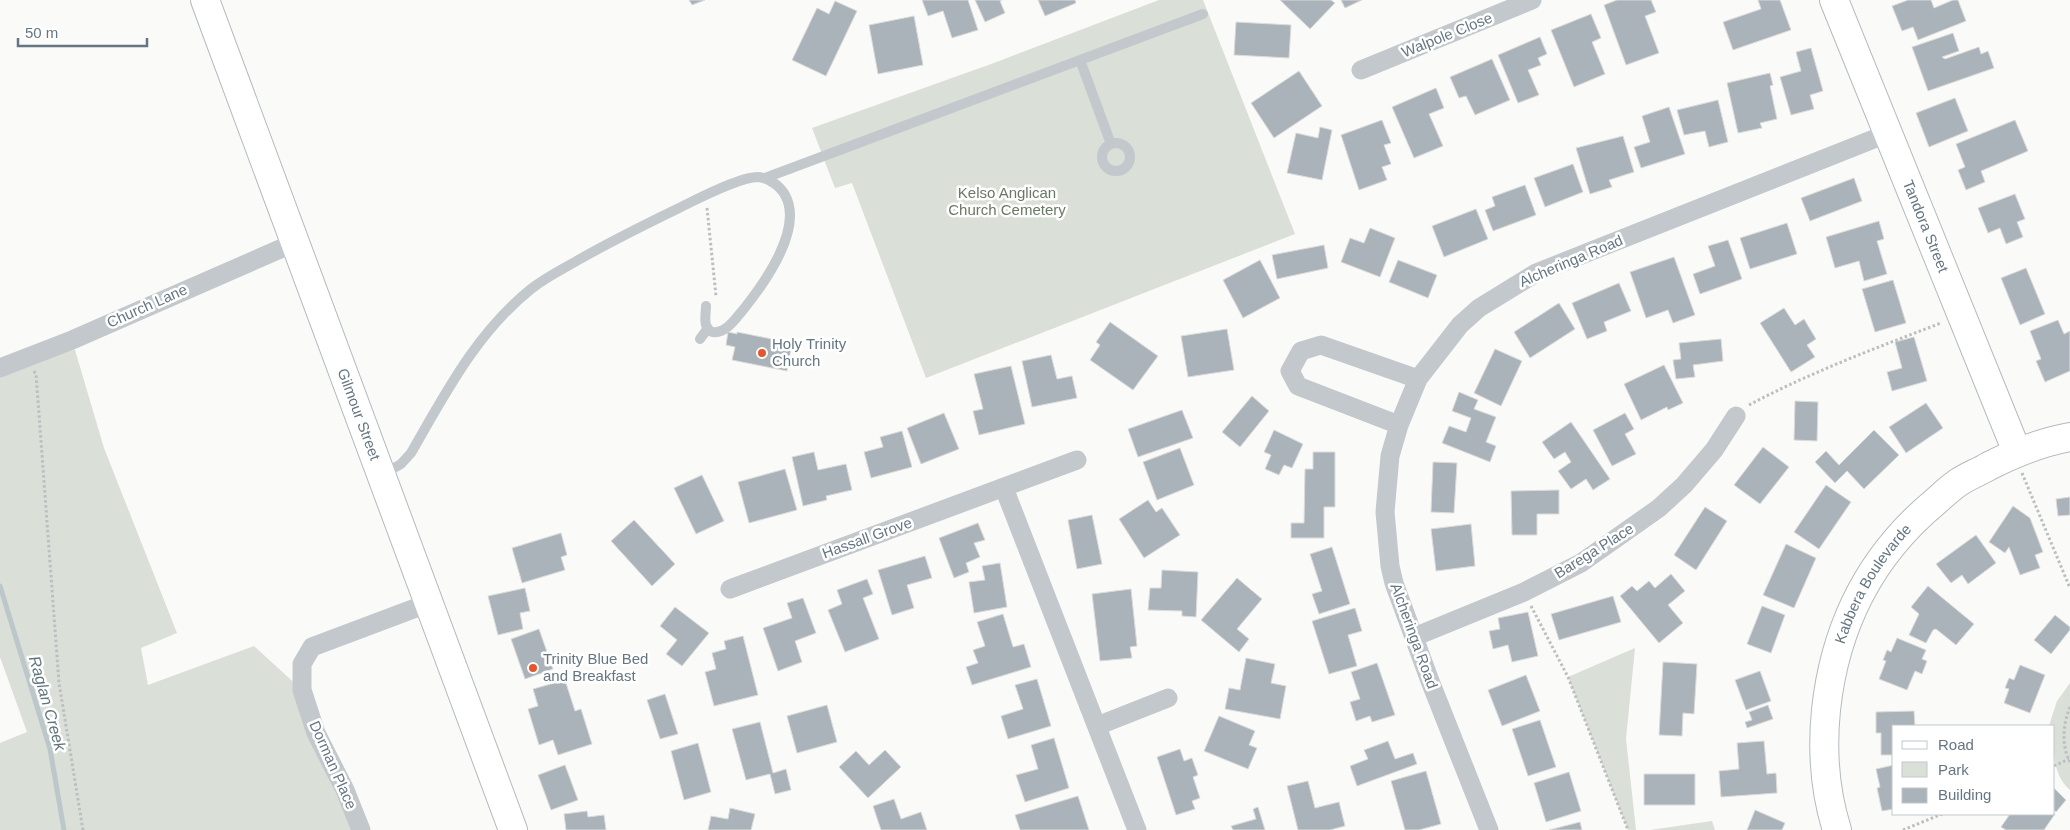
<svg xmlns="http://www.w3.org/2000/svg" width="2070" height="830" font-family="Helvetica,sans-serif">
<rect width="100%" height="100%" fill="#fafaf8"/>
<path fill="#dadfd7" d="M1159 0H1203L1295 234 926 378 852 183 835 188 812 128 994 63Z
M72 340 104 448 177 633 141 648 148 685 254 646 302 690 361 830H0V743L27 732 0 657V368Z
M1635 648 1626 739 1636 830H1628L1568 677Z
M2070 683V790C2051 773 2054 750 2054 726H2049L2057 701Z
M1712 821 1715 830H1650Z"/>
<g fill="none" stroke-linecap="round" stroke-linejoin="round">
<path stroke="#bbc7cb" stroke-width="5" d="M0 586 50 749 64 830"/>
</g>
<path fill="#aab3b9" stroke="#dcdcda" d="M689 0H705L692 5Z
M922 0H968L978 30 952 38 943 11 928 16Z
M975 0H1002L1000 1 1005 13 985 22Z
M1038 0H1075L1076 3 1045 16Z
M1280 0H1331L1335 3 1310 29Z
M1341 0H1362L1345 8Z
M1617 0H1651L1656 12 1645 16 1659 53 1626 65 1604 5Z
M1758 0H1780L1791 30 1733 50 1723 22 1761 9Z
M1908 0H1931L1934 8 1953 0H1958L1966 21 1918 40 1913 27 1902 31 1892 6Z
M835 1 857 11 826 76 792 60 817 8 829 14Z
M1591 14 1601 38 1592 42 1605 74 1574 87 1551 30Z
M914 16 923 65 878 74 869 25Z
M1236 22 1291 25 1289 58 1234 55Z
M1953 33 1959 51 1942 57 1945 59 1979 47 1981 54 1988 51 1994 68 1928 91 1912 47Z
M1540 37 1547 54 1538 58 1541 65 1528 70 1539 95 1518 103 1498 55Z
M1811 48 1823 91 1810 95 1814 109 1791 115 1780 77 1801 71 1796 52Z
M1492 59 1510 100 1475 115 1466 96 1459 98 1450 77Z
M1299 71 1322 106 1274 138 1251 103Z
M1770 73 1773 85 1770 86 1777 119 1760 123 1762 128 1738 133 1727 83Z
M1436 88 1444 108 1429 114 1443 146 1414 158 1392 107Z
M1955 98 1968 131 1929 147 1916 113Z
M1718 100 1728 142 1709 147 1705 131 1684 135 1677 110Z
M1669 107 1685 154 1641 168 1634 147 1650 142 1642 116Z
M1382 120 1391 143 1384 145 1391 164 1382 167 1387 180 1359 190 1341 135Z
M2015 120 2028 151 1981 171 1985 182 1966 190 1958 170 1965 167 1956 144Z
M1320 127 1332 130 1322 180 1287 173 1296 133 1318 138Z
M1623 136 1634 172 1609 180 1612 187 1590 194 1576 148Z
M1573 164 1583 192 1545 207 1534 178Z
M1854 178 1862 201 1810 221 1801 198Z
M1525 185 1536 215 1493 231 1485 210 1495 206 1492 197Z
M2015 194 2025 219 2017 222 2023 237 2006 244 2000 228 1988 233 1978 208Z
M1476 209 1488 239 1444 257 1432 226Z
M1879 221 1884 239 1877 241 1887 274 1864 281 1859 261 1835 268 1826 237Z
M1787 223 1797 254 1750 269 1740 238Z
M1370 228 1395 238 1380 277 1341 262 1350 238 1364 243Z
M1728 240 1742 279 1700 294 1693 274 1715 266 1708 246Z
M1324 245 1328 268 1277 279 1272 255Z
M1674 257 1695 315 1673 323 1668 310 1646 318 1630 272Z
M1260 260 1280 298 1243 318 1223 280Z
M1398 260 1437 275 1428 298 1389 282Z
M2026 268 2045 314 2020 325 2001 278Z
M1893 280 1906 323 1875 332 1862 289Z
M1619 283 1631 311 1604 322 1607 331 1587 339 1572 303Z
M1559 303 1575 329 1530 358 1514 332Z
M1784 308 1795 325 1804 319 1816 339 1807 345 1815 357 1791 372 1760 323Z
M2058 320 2064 334 2070 331V371L2045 382 2036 361 2041 359 2030 331Z
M1110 322 1158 356 1133 390 1090 360 1100 345 1096 342Z
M1227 329 1234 370 1188 377 1181 336Z
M728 332 737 334V332L792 343 787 371 732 360 735 347 726 345Z
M1914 337 1927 381 1892 391 1887 372 1902 368 1895 342Z
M1721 339 1723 361 1693 365 1695 377 1676 379 1673 360 1681 359 1679 343Z
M1495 349 1522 361 1501 406 1474 393Z
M1051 355 1057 379 1072 376 1077 398 1032 407 1022 361Z
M1664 365 1683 403 1668 410 1667 407 1641 420 1624 384Z
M1011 366 1025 424 979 435 973 411 983 409 974 374Z
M1459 392 1478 400 1474 409 1496 417 1486 442 1496 446 1490 462 1442 443 1449 426 1466 432 1471 418 1452 411Z
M1252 396 1269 411 1240 447 1222 432Z
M1795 401 1818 402 1817 441 1794 440Z
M1926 403 1943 428 1906 453 1889 427Z
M1182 410 1193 438 1138 457 1128 429Z
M944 413 959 449 921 464 907 428Z
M1625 413 1634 429 1625 434 1636 454 1612 466 1593 430Z
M1571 422 1610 479 1593 490 1586 479 1571 489 1558 471 1571 462 1565 452 1554 459 1542 442Z
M1274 430 1303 444 1292 468 1284 465 1279 475 1265 469 1271 455 1264 452Z
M1874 430 1899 455 1864 489 1847 471 1835 483 1815 462 1826 451 1839 465Z
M902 431 912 467 871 478 864 452 883 447 880 437Z
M1763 447 1789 467 1760 504 1734 485Z
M1180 448 1194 485 1157 500 1143 462Z
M814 452 818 470 846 464 852 490 826 496 827 500 803 506 792 457Z
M1313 452H1335V507H1324V538H1291V523H1304L1305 469H1313Z
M1433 462 1457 463 1454 513 1431 512Z
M785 469 797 510 749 523 738 482Z
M702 475 724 521 696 534 674 488Z
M1826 485 1851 502 1819 549 1794 532Z
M1559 490V514H1537V535H1512L1511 491Z
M2070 497V515L2058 516 2056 499Z
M1148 500 1156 512 1162 508 1180 535 1144 558 1119 519Z
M2013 506 2030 518 2043 552 2035 555 2040 568 2020 575 2009 547 2005 553 1989 542Z
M1705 507 1727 521 1696 570 1674 555Z
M1092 515 1102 564 1077 569 1068 520Z
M634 520 675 564 652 586 611 541Z
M978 523 985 540 974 543 980 557 966 563 969 572 954 578 939 538Z
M1471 524 1475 566 1436 571 1431 529Z
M561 533 567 555 561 557 565 570 522 583 512 548Z
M1976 535 1996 563 1968 584 1962 575 1951 583 1936 564Z
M1786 544 1816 558 1794 608 1763 595Z
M1332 547 1350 604 1319 614 1312 594 1322 591 1310 554Z
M925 556 932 578 907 585 914 608 892 615 878 570Z
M1000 563 1007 607 974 613 969 582 985 580 982 566Z
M1162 570 1198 572 1196 617 1182 616V611L1148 610 1150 588H1161Z
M1671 574 1685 591 1668 605 1683 623 1659 643 1620 596 1632 586 1637 591 1649 581 1655 588Z
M1237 578 1262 599 1237 629 1249 639 1239 652 1201 620Z
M867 579 873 594 863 598 879 639 845 652 828 610 842 604 837 590Z
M1928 586 1974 624 1956 645 1936 629 1933 630 1926 643 1909 635 1919 614 1911 607Z
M525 588 530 611 520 613 523 629 498 635 488 596Z
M1131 589 1137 646 1130 647 1132 658 1100 661 1092 594Z
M1613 596 1621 622 1559 640 1551 614Z
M803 598 816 633 795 641 802 662 778 671 763 628 792 618 787 603Z
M1762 606 1785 615 1771 653 1747 644Z
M675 607 709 633 682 666 666 654 677 640 660 626Z
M1355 608 1362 631 1348 635 1357 666 1329 674 1312 621Z
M1528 612 1538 656 1512 662 1508 645 1493 649 1489 631 1500 629 1498 618Z
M1003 614 1013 647 1024 644 1031 667 972 685 966 667 978 663 973 650 985 646 977 622Z
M2055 615 2070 627V630L2051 654 2034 640Z
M539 629 553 669 525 679 511 639Z
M743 636 758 695 714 706 705 672 716 669 712 653 726 649 724 641Z
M1897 638 1926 650 1922 659 1927 661 1922 674 1915 671 1907 690 1879 679 1886 661 1883 660 1887 650 1891 652Z
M1246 658 1275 664 1271 683 1286 686 1280 719 1225 709 1229 688 1240 690Z
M1663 662 1697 664 1694 714 1683 713 1682 736 1659 735Z
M1377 663 1395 715 1372 722 1370 716 1356 721 1350 702 1360 699 1351 672Z
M2020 665 2045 675 2030 713 2004 703 2009 689 2005 688 2009 678 2014 680Z
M1760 671 1771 701 1746 710 1735 680Z
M1526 675 1540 711 1502 726 1488 690Z
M1037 679 1051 726 1008 739 1001 716 1023 709 1015 685Z
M565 680 575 711 581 709 592 744 558 755 553 740 539 745 528 709 538 706 533 689Z
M665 694 678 734 660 739 647 700Z
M827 705 837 742 797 753 787 716Z
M1768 705 1773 719 1747 728 1745 722 1752 720 1749 712Z
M1914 711 1915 726H1894V755H1881V733H1876V712Z
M1219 716 1255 731 1249 745 1257 748 1248 769 1204 751Z
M1540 720 1556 767 1528 776 1512 729Z
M760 722 773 773 786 769 791 790 775 794 770 774 746 780 732 729Z
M1054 738 1069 788 1025 802 1016 775 1038 769 1031 745Z
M1388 741 1395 759 1413 753 1417 764 1357 786 1350 766 1368 759 1364 750Z
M1764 741 1767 774 1776 773 1777 793 1721 797 1719 771 1739 769 1737 743Z
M698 743 711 792 684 800 671 751Z
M1180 749 1184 761 1192 758 1198 775 1193 777 1200 798 1192 801 1195 809 1176 815 1157 757Z
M885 750 901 767 868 798 839 767 856 751 869 765Z
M565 765 578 800 551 810 538 775Z
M1894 765V809L1882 811 1877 788 1880 787 1876 769Z
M1426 771 1441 824 1419 830H1405L1391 781Z
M1569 772 1581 811 1546 822 1534 783Z
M1644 774H1695V805H1644Z
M1308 781 1315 808 1339 802 1345 826 1330 830H1298L1287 786Z
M2054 788 2066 800 2056 812 2054 810Z
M1078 796 1089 830H1020L1015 815Z
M894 799 901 819 921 812 927 830H881L873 806Z
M1258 807 1265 830H1233L1231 826 1256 819 1253 809Z
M730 808 755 814 751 830H708L711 816 728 819Z
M1755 810 1785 823 1782 830H1747Z
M587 811 588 817 604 815 606 830H566L564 814Z
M2010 814 2054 813 2055 814 2044 830H2006L2001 827Z
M1580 822 1582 830H1549Z"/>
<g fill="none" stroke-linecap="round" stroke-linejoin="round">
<g stroke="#b3babf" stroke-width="30">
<g id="secondary">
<path id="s1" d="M205 0 513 830"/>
<path id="s2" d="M1834 0 2017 452"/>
<path id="s3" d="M1837 830C1825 792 1822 750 1826 710 1835 626 1870 556 1935 502 1943 495 1950 488 1959 482 1968 476 1979 472 1989 466 2015 453 2041 442 2070 437"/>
</g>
</g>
<path stroke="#bbbfc2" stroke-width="3" stroke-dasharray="2.5 2.5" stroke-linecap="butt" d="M707 208 716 296
M34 371 36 374 59 683 83 830
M1749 405C1811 372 1876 348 1941 323
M2022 473 2070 588
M1531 606 1568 677 1628 830
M2070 707C2063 724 2061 745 2070 762
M2054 766 2069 759
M1903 830 1942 814"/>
<path stroke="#c3c8cc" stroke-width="10" d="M1080 60 1111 144
M1102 157a14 14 0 1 1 28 0a14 14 0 1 1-28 0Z
M765 178 1203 14
M700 339 708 328
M382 475 401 464 411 453C445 394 477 332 531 289 546 277 563 269 580 259 612 241 644 225 677 209 695 200 739 177 758 177 769 178 780 186 785 195 804 229 763 285 743 310 736 318 726 334 713 332 702 330 706 314 706 306"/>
<path stroke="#c3c8cc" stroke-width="19" d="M1361 70 1532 0
M0 368 72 340 294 243
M1399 425 1298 386 1290 371 1301 351 1321 345 1418 379
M1004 488 1137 830
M730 589 1077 460
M1414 637 1524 592 1581 563 1659 508 1684 485 1714 450 1736 416
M1097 726 1168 698
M361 830 345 790 316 733 302 690V664L312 647 429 603
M1489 830 1430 681 1394 583 1390 566 1385 512 1390 456 1399 425 1418 379 1460 325 1479 308 1536 273 1889 133"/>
<use href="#secondary" stroke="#fff" stroke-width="28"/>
</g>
<g fill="#e4572e" stroke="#fff" stroke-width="2">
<circle cx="762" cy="353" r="5"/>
<circle cx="533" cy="668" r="5"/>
</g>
<g text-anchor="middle" stroke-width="5" stroke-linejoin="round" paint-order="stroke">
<g font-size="15" fill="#657683" stroke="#fff">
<text transform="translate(1447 35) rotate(-22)" y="5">Walpole Close</text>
<text dy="5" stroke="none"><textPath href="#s2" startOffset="244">Tandora Street</textPath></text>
<text transform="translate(1571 261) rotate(-23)" y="5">Alcheringa Road</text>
<text transform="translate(147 306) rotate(-24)" y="5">Church Lane</text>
<text dy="5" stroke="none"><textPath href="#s1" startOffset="442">Gilmour Street</textPath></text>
<text transform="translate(867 538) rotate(-20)" y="5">Hassall Grove</text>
<text transform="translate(1594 551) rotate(-32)" y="5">Barega Place</text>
<text dy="5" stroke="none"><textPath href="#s3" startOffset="258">Kabbera Boulevarde</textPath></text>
<text transform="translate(1414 636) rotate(70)" y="5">Alcheringa Road</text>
<text transform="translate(333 765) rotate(66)" y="5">Dorman Place</text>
</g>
<g font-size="15" fill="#687a64" stroke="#fff">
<text x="1007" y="198">Kelso Anglican<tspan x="1007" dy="17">Church Cemetery</tspan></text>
</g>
<g font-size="15" fill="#657683" stroke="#fff" text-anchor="start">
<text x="772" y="349">Holy Trinity<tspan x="772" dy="17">Church</tspan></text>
<text x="543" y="664">Trinity Blue Bed<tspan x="543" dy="17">and Breakfast</tspan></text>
</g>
<g font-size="16" font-style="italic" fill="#60757c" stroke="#fff">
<text transform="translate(48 703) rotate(74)" y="6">Raglan Creek</text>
</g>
</g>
<rect x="1892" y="725" width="162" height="90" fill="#ffffff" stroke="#c1c8cd"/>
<rect x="1902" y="741" width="25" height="8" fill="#ffffff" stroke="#c1c8cd"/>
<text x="1938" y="750" font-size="15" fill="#657683">Road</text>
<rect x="1902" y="762" width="25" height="15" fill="#dadfd7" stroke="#c1c8cd"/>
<text x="1938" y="775" font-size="15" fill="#657683">Park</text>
<rect x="1902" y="788" width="25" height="15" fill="#aab3b9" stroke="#c1c8cd"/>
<text x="1938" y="800" font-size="15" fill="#657683">Building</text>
<path d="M18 38v8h129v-8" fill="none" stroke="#657683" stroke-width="2.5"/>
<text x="25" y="38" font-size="15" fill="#657683" stroke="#ffffff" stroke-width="4" paint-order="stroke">50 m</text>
</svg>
